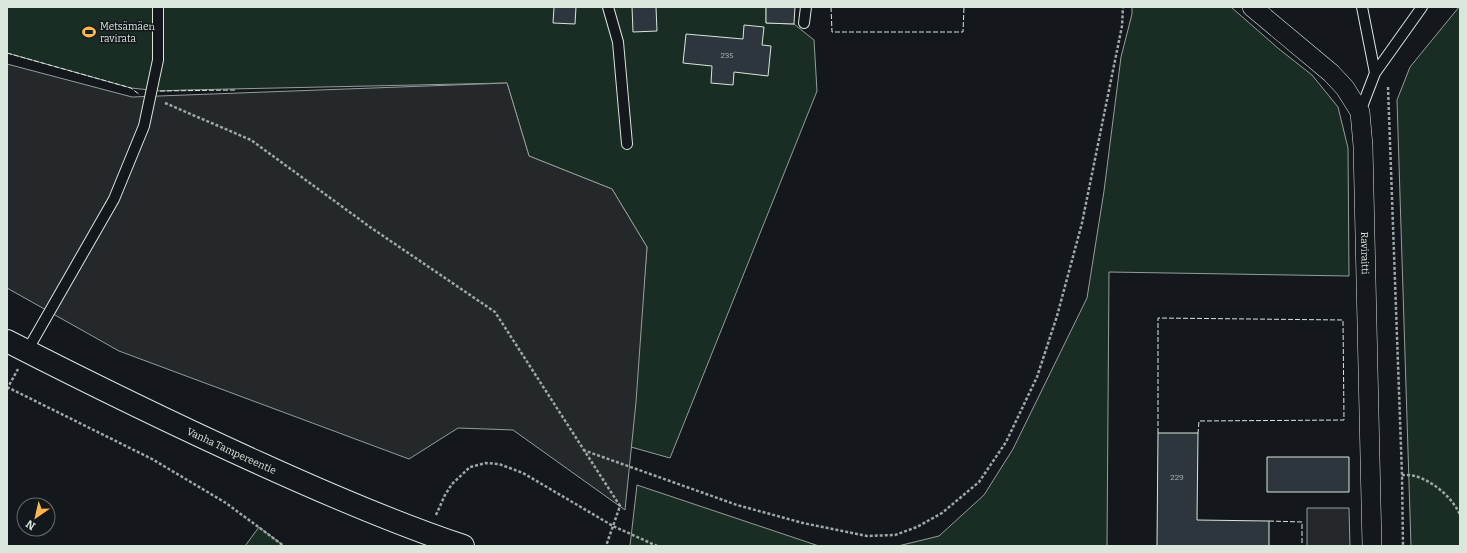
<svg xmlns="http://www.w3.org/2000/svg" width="1467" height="553" font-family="Bitter,serif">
<rect width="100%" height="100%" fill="#14181c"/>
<path fill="#1a2d24" stroke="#939e99" d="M7 7H766V23L794 24 814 40 817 91 670 458 631 447 647 247 612 189 529 156 507 83 184 90 160 91 131 88 7 53Z
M1132 7H1231L1279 49 1312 75 1338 107 1348 148 1349 276 1109 272 1107 546H898L939 536 984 495 1013 449 1087 298 1104 191 1121 57 1132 14Z
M1459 7H1460V546H1411L1397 100 1410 67Z
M637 485 819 546H630Z
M259 527 284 546H245Z"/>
<path fill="#24282b" stroke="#939e99" d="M7 64 132 97 507 83 529 156 612 189 647 247 636 402 625 510 513 430 458 428 409 459 119 351 7 288Z
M1307 508H1349L1350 546H1307Z"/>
<path fill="#2c363c" stroke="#d8e6dc" d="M554 7H576L575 24 553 23Z
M632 7H656L657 31 633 32Z
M766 7H795L794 24 766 23Z
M744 25 764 27 762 45 771 46 768 76 734 72 733 85 711 83 712 66 683 63 686 34 743 39Z
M1158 433H1198L1197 520 1269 521V546H1157Z
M1267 457H1349V492H1267Z"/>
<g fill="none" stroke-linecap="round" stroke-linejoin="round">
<g stroke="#d8e6dc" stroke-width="12">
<path id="lane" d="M608 7 618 42 627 144
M1362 7 1375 73
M804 23 806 7
M1360 112 1375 73 1422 7
M27 351 114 199 144 126 158 60V7"/>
</g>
<g stroke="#d8e6dc" stroke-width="20">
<g id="street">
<path id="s1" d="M1252 7 1331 73 1345 88 1360 112 1363 146 1372 546"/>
</g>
</g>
<g stroke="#d8e6dc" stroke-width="24">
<g id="secondary">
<path id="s2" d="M7 341C91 384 175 425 261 464 327 494 394 523 463 546"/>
</g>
</g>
<path stroke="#9da8a2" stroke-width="2.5" stroke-dasharray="3 2" stroke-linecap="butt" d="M1388 87 1402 475 1403 546
M165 103 251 140 370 227 495 312 620 506 606 546
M7 387 152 459 226 503 284 546
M7 389 18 369
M583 450 737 505 803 523 867 536 895 535 917 527 942 513 979 482 1006 442 1037 377 1057 316 1082 223 1122 26 1123 7
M1402 475C1406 475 1411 475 1415 476 1433 481 1453 498 1460 515
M436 515 445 495 452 484 470 467 486 463 499 464 523 473 613 526 657 546"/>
<use href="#lane" stroke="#14181c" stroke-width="10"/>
<use href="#street" stroke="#14181c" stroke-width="19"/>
<use href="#secondary" stroke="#14181c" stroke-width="22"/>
<path stroke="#d8e6dc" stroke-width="1" stroke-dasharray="5 2" stroke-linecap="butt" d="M831 7 832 32H963L964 7
M7 53 131 88 140 95
M160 91 235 90
M1158 433V318L1343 320 1344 420 1199 421 1198 433
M1269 521 1302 522V546"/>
</g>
<defs>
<g id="stadium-bare" transform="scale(1.08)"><path d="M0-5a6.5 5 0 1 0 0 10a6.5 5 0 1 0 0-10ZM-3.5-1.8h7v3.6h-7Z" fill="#ffb74d" stroke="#14181c" stroke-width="2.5" paint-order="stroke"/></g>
</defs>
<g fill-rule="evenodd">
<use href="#stadium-bare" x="89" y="32"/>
</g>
<g text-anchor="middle" stroke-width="3" stroke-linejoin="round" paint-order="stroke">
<g font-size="8" fill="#adbab4">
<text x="727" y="58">235</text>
<text x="1177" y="480">229</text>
</g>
<g font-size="10" fill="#d8e6dc" stroke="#14181c" text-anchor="start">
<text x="100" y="30">Metsämäen<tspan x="100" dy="12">ravirata</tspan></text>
</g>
<g font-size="10" fill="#d8e6dc" stroke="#14181c">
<text dy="4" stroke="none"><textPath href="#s1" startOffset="293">Raviraitti</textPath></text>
<text dy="4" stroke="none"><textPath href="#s2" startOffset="250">Vanha Tampereentie</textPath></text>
</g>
</g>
<rect width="1467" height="553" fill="none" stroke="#d8e6dc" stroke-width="16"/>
<g transform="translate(36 517) rotate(214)"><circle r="19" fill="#14181c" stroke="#626a69"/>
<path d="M0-3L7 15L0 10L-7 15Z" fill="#ffb74d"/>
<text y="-6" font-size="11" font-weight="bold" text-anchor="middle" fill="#d8e6dc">N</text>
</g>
</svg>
